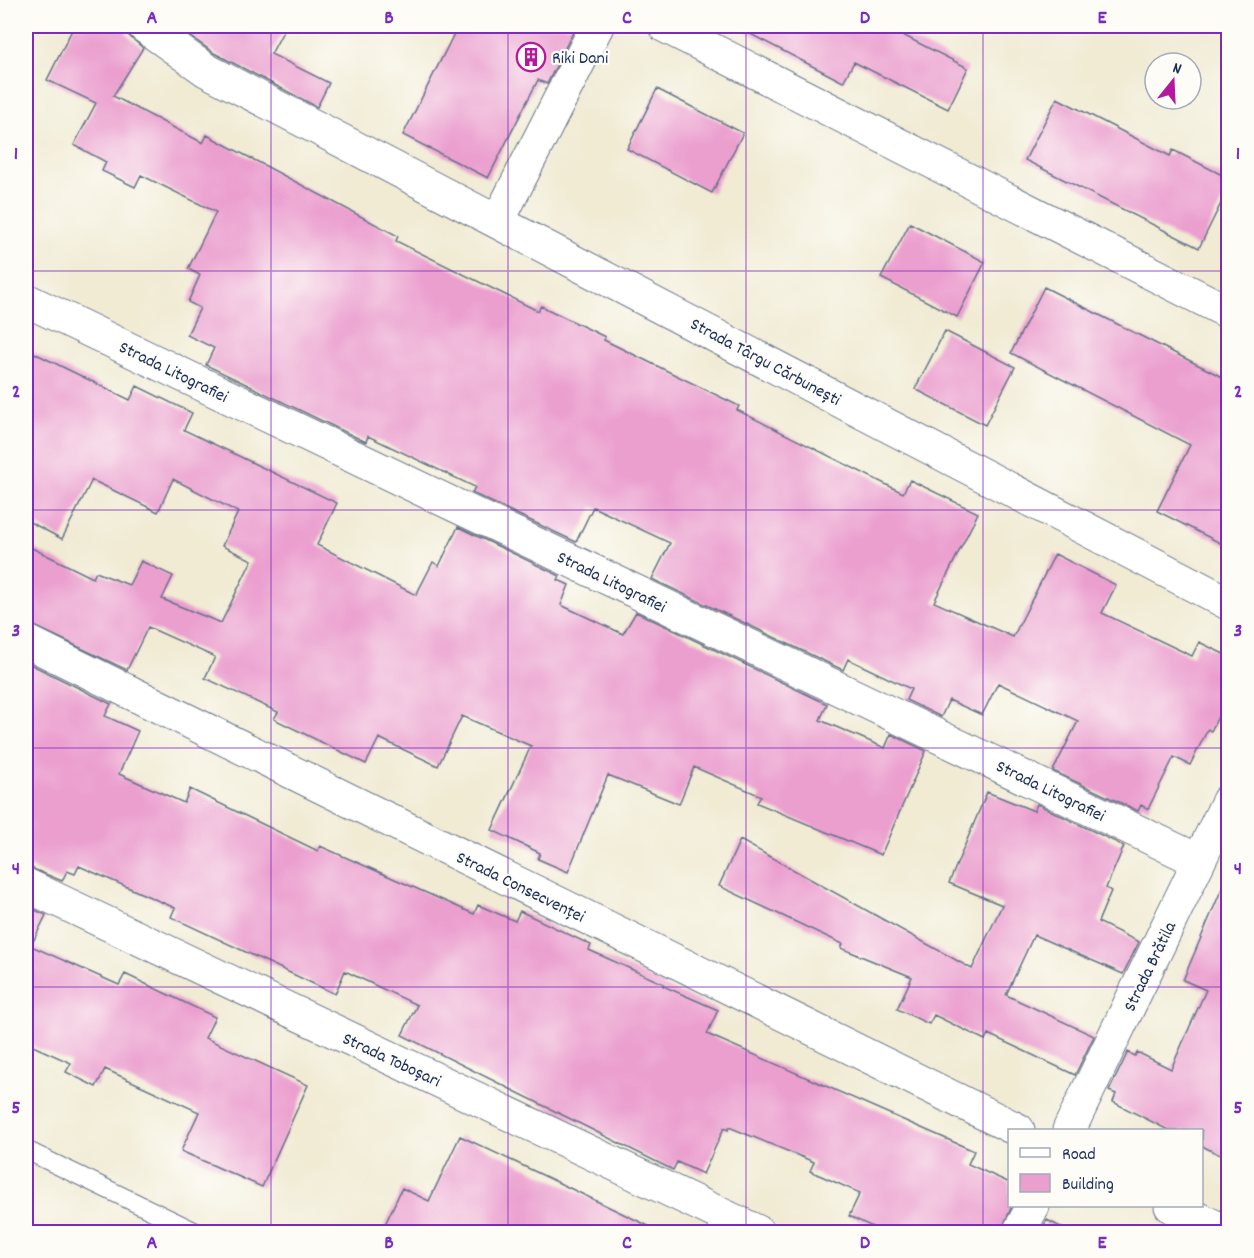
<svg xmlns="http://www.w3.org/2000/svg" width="1254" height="1258" font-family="Dekko,sans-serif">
<rect width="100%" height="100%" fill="#fdfcf7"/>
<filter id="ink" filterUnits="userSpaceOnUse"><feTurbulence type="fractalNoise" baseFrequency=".0167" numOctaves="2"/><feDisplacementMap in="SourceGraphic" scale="12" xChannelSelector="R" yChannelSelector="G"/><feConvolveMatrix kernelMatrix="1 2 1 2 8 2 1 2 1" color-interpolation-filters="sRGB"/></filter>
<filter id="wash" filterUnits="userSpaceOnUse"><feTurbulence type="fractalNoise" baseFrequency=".008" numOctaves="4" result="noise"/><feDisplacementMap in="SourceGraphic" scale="24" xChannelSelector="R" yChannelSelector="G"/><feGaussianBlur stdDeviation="1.35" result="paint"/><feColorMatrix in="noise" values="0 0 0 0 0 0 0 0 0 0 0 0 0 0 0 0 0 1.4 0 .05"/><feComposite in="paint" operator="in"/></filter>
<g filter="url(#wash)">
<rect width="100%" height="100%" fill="#f1ebd4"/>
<g id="blocks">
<path fill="#eb9fcf" d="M74 26H125L127 34 143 48 113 96 203 143 207 135 398 236 396 241 538 311 541 306 605 337 604 340 739 406 737 410 903 493 910 480 978 513 934 602 1013 637 1055 554 1116 585 1102 613 1192 656 1199 642 1228 656V696L1211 731 1208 729 1190 765 1174 757 1148 809 1141 805 1138 811 1053 771 1078 721 998 683 982 715 949 700 941 717 906 700 911 689 848 659 843 670 652 579 670 543 593 507 576 542 472 493 475 487 368 436 366 442 206 365 214 348 187 335 200 308 188 302 200 275 188 269 216 212 141 175 135 187 102 171 106 162 74 145 96 103 47 80Z
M176 26H286L271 54 329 83 317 107 214 53Z
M458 26H576L547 84 538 80 488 178 403 135Z
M735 26H885L968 68 948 109 854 62 843 82Z
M657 89 743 133 712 193 627 149Z
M1057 98 1170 156 1173 150 1228 178V189L1199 248 1025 160Z
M910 223 985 262 957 317 881 278Z
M1044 287 1228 380V547L1157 511 1190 445 1011 353Z
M945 331 1015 367 985 425 915 389Z
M26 349 130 400 137 386 192 413 184 430 337 503 317 545 416 595 433 562 439 566 458 527 560 576 558 580 569 585 561 605 623 634 636 612 827 704 820 720 885 748 891 734 926 751 881 855 757 803 761 796 694 767 679 804 608 775 568 872 538 859 540 853 492 830 531 746 462 716 438 766 379 738 366 764 274 719 278 712 205 678 215 657 148 627 127 670 26 622V545L93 578 96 572 129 585 141 561 173 576 162 599 221 623 252 560 222 546 238 512 173 479 158 512 92 480 62 539 26 520Z
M26 662 111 704 105 716 138 731 119 774 184 803 190 789 318 851 320 846 474 914 478 905 515 921 520 911 591 945 589 950 664 984 663 986 718 1010 707 1034 974 1151 968 1164 1010 1183V1206H1012L1000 1233H885L849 1216 860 1193 810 1171 814 1162 729 1127 728 1130 724 1128 703 1174 677 1162 673 1170 402 1035 417 1005 345 971 335 994 171 917 175 908 79 866 75 874 67 871 62 881 26 866Z
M987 792 1034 811 1037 804 1124 846 1106 888 1111 891 1098 922 1139 942 1123 974 1034 935 1006 995 1094 1036 1075 1075 988 1034 985 1040 934 1015 929 1024 897 1009 912 977 841 948 843 944 719 886 740 840 972 969 1002 905 949 883Z
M1228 874V1159L1202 1146V1131H1170L1113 1102 1116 1094 1109 1091 1128 1052 1135 1056 1137 1052 1171 1069 1206 990 1183 980Z
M26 906 46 915 31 946 119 985 125 974 215 1017 205 1038 308 1085 262 1187 181 1151 199 1112 105 1069 96 1087 66 1072 71 1063 26 1043Z
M460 1136 555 1181 663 1233H381L402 1188 429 1201Z
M1047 1220 1072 1233H1040Z"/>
</g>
</g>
<g filter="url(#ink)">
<use href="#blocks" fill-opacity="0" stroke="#667187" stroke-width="1.5"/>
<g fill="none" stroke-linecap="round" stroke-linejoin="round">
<g stroke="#667187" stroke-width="20">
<path id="service" d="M26 1150 196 1232"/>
</g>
<g stroke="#667187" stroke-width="35">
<path id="minor" d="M144 26 206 70 1228 603
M665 26 1228 312
M498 221 597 26
M26 300 1199 861
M26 641 1018 1130
M26 885 758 1232
M1069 1130 1228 801
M1171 1206 1226 1232
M1019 1232 1033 1206"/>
</g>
<use href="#service" stroke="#fff" stroke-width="18"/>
<use href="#minor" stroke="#fff" stroke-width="33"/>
</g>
</g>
<path fill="none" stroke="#7b2cbf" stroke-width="1.5" stroke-opacity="0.55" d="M271 26V1232M508 26V1232M746 26V1232M983 26V1232M26 271H1228M26 510H1228M26 748H1228M26 987H1228"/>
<defs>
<g id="building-ring" transform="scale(1.5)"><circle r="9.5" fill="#fdfcf7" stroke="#b5179e" stroke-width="1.5"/><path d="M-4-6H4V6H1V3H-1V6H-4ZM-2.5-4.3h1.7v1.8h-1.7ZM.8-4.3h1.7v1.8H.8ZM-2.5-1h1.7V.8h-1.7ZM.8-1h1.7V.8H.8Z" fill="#b5179e"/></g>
</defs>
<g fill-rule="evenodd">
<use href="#building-ring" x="531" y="57"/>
</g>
<g text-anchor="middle" stroke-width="4.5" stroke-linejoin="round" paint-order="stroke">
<g font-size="18" fill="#1b2f5e" stroke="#fdfcf7" text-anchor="start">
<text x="552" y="63">Riki Dani</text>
</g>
<g font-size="18" fill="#1b2f5e" stroke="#fdfcf7">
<text transform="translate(766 361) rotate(28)" y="6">Strada Târgu Cărbunești</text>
<text transform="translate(174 371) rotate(26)" y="6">Strada Litografiei</text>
<text transform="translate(612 581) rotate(26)" y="6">Strada Litografiei</text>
<text transform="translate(1051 790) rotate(26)" y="6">Strada Litografiei</text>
<text transform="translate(521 886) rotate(26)" y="6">Strada Consecvenței</text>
<text transform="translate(1149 966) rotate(-64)" y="6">Strada Brătila</text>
<text transform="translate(392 1059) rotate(25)" y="6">Strada Toboșari</text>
</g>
</g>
<rect width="1254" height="1258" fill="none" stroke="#fdfcf7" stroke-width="66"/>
<rect x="1008" y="1129" width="195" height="78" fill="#fdfcf7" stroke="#a3aaba" stroke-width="1.5"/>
<rect x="1020" y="1148" width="30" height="9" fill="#ffffff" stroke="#a3aaba" stroke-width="1.5"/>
<text x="1062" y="1159" font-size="18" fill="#1b2f5e">Road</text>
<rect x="1020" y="1174" width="30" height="18" fill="#eb9fcf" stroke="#a3aaba" stroke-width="1.5"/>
<text x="1062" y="1189" font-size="18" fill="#1b2f5e">Building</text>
<g transform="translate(1173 81) rotate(18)"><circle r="28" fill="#fdfcf7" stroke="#a3aaba" stroke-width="1.5"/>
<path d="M0-4.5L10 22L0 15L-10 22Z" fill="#b5179e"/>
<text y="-9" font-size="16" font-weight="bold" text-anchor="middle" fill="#1b2f5e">N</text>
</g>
<rect x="33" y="33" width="1188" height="1192" fill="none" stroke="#7b2cbf" stroke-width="2"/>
<g font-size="20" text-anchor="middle" font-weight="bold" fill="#7b2cbf">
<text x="152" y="23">A</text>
<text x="389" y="23">B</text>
<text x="627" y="23">C</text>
<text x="865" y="23">D</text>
<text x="1102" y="23">E</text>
<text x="16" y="159">1</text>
<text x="1238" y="159">1</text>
<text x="16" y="397">2</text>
<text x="1238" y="397">2</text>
<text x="16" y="636">3</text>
<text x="1238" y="636">3</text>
<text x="16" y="874">4</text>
<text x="1238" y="874">4</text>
<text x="16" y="1113">5</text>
<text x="1238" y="1113">5</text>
<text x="152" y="1248">A</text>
<text x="389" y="1248">B</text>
<text x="627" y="1248">C</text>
<text x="865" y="1248">D</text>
<text x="1102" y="1248">E</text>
</g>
</svg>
